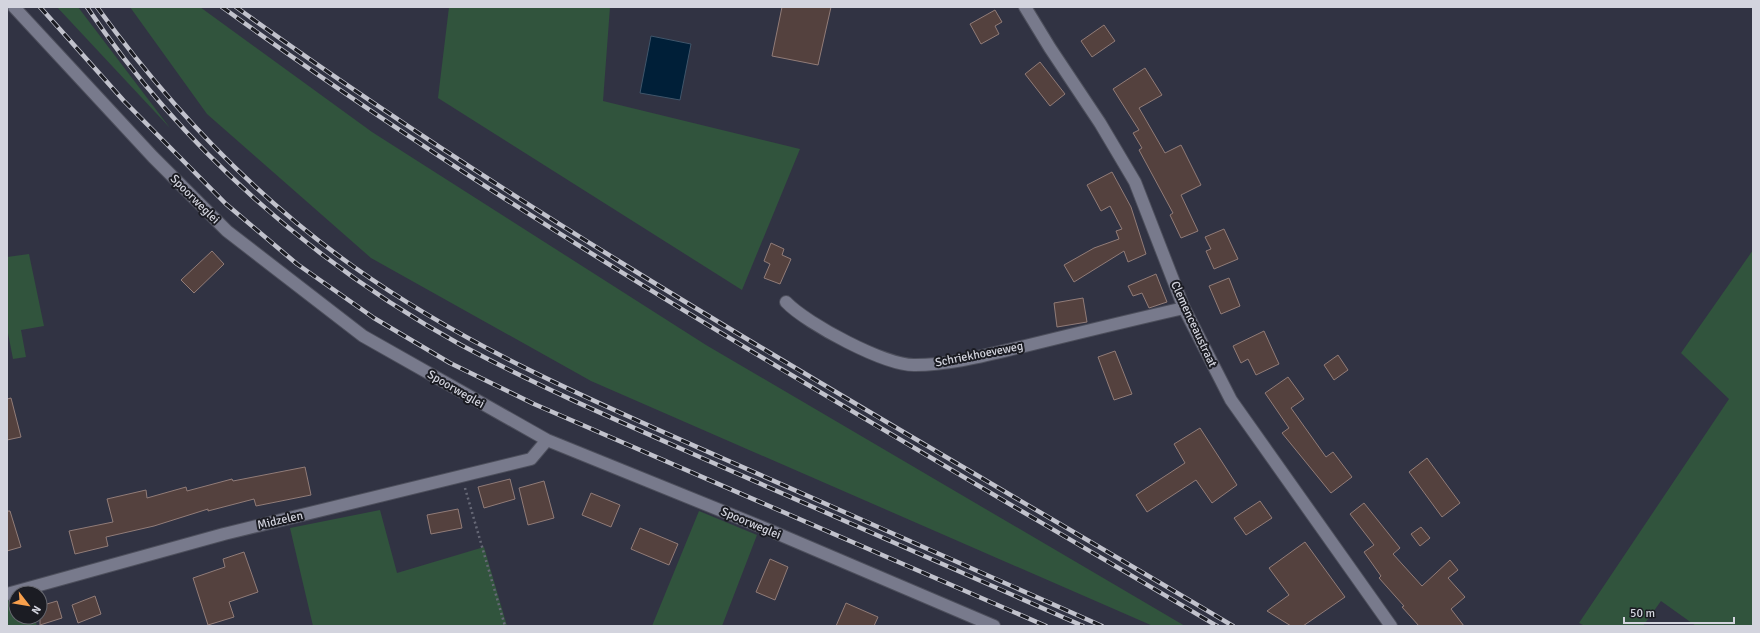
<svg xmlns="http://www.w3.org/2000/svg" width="1760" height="633" font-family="Signika,sans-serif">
<rect width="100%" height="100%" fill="#313343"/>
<path fill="#31543d" d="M57 7H78L170 128Z
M130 7H200L372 132 706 345 1185 626H1153L591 381 371 258 207 114Z
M449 7H610L603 101 800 149 742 290 438 98Z
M1753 250V626H1696L1661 601 1643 626H1585L1579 623 1729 399 1681 353Z
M29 254 44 326 21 330 26 357 13 359 7 328V257Z
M380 510 397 573 484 547 507 626H313L290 528Z
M699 511 757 535 722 626H652Z
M16 598V617H34L37 626H7V601Z"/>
<path fill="#001f38" stroke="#3f556a" d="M651 36 691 44 680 100 640 93Z"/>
<path fill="#54413e" stroke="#917c78" d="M782 7H831L818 65 772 56Z
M995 10 1002 22 995 26 999 34 981 44 970 24Z
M1104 25 1115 41 1092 57 1081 41Z
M1040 62 1065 94 1050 106 1025 74Z
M1145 68 1162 95 1139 108 1165 153 1181 145 1201 185 1181 195 1198 231 1181 238 1170 215 1173 213 1139 150 1142 148 1133 133 1139 130 1113 89Z
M1112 172 1131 207 1146 254 1128 262 1124 251 1074 282 1064 265 1094 248 1119 239 1116 231 1122 229 1110 206 1101 211 1087 185Z
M1224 229 1238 259 1214 269 1206 251 1211 249 1205 237Z
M771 243 784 249 782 255 791 259 780 284 764 278 770 264 764 261Z
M212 251 224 264 194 293 181 280Z
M1156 274 1167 302 1149 308 1142 293 1133 296 1128 286Z
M1229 278 1240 306 1221 314 1209 286Z
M1083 298 1087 322 1057 327 1054 303Z
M1264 331 1279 364 1256 375 1248 359 1241 363 1233 346Z
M1115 351 1132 394 1114 400 1098 357Z
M1338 355 1348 370 1334 380 1324 365Z
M1288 377 1304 399 1291 408 1326 457 1333 452 1352 477 1331 493 1282 433 1289 428 1265 393Z
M11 398 21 437 7 440V399Z
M1200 428 1237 485 1212 503 1196 480 1147 512 1136 495 1185 463 1174 444Z
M1427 458 1460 503 1442 517 1409 472Z
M305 467 311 495 256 506 254 499 208 511V509L154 526 106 537 108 546 75 554 69 531 113 522 107 499 146 490 147 498 186 487 187 491 232 479 233 481Z
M510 479 515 499 484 508 478 487Z
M544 481 554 518 528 525 519 488Z
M591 493 620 505 611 527 582 515Z
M1260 501 1272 518 1246 535 1234 518Z
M1364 503 1400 548 1393 554 1422 586 1450 560 1458 570 1448 578 1465 597 1451 609 1464 626H1419L1402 607 1404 606 1379 578 1381 576 1364 552 1374 545 1350 514Z
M458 509 462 528 431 534 427 515Z
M7 511H10L21 547 7 551Z
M1421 527 1430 538 1420 546 1411 534Z
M640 528 678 544 669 565 631 549Z
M1305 542 1345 597 1303 626H1291L1267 611 1289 595 1269 568Z
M244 552 258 592 229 602 234 617 208 625 193 578 225 567 223 559Z
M770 559 788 567 775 600 756 592Z
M95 596 101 614 78 623 72 605Z
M57 601 62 618 40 625V606Z
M846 603 878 617 874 626H836Z"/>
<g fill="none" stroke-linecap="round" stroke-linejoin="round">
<g stroke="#4d4f5c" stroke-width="14">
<path id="minor" d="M14 7 153 157 227 231 363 336 547 440 769 530 994 626
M1025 7 1050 48 1100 123 1135 182 1184 308 1231 400 1391 626
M786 302C807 324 886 366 915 365 952 365 990 354 1025 346 1078 333 1131 320 1184 308
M7 594 224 534 531 459 547 440"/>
</g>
<path stroke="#666876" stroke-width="2.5" stroke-dasharray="2 3" stroke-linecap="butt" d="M465 488 505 626"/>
<use href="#minor" stroke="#787a8c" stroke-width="12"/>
<g stroke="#c1c2cc" stroke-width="4.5">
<path id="rail" d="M40 7 124 101 226 204 297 264 374 318 450 363 534 404 1046 626
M87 7C181 147 314 264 461 345 547 391 637 429 727 469 845 521 964 573 1083 626
M97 7C169 106 254 196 354 267 468 348 595 402 722 458 849 514 976 570 1102 626
M222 7C539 236 881 427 1217 626
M236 7C553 236 897 426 1233 626"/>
</g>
<use href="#rail" stroke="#1b1c23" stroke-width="3" stroke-dasharray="9" stroke-linecap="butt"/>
</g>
<g text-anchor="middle" stroke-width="4" stroke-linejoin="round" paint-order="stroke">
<g font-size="12" fill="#d3d4de" stroke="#1b1c23">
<text transform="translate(195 199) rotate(45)" y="4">Spoorweglei</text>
<text transform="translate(1194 324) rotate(65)" y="4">Clemenceaustraat</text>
<text transform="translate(979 354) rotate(-11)" y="4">Schriekhoeveweg</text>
<text transform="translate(456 389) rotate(30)" y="4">Spoorweglei</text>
<text transform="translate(280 520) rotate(-13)" y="4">Midzelen</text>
<text transform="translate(751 523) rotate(23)" y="4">Spoorweglei</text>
</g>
</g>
<rect width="1760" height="633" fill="none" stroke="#d3d4de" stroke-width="16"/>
<g transform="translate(28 605) rotate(121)"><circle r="19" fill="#1b1c23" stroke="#65666e"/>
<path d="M0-3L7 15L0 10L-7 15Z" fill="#f9a04c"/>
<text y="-6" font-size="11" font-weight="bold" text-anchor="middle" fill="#d3d4de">N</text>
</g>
<path d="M1624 617v6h110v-6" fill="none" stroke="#d3d4de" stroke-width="2"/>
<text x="1630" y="617" font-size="12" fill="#d3d4de" stroke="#1b1c23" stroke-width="3" paint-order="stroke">50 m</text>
</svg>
